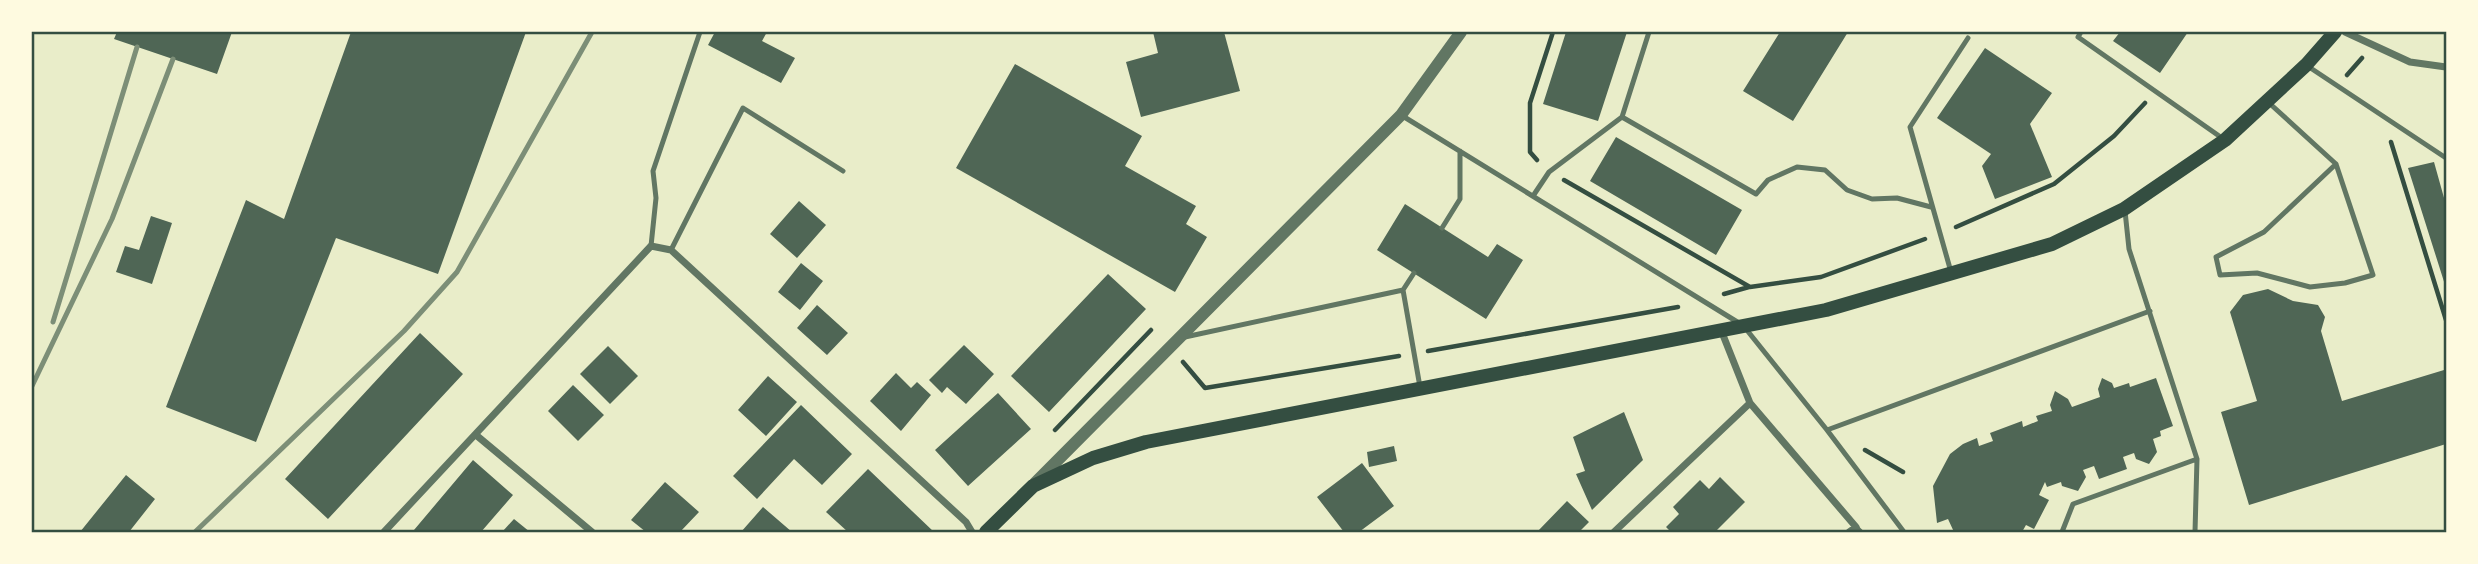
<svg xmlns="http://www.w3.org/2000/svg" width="2478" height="564" font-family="'Source Sans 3',sans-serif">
<rect width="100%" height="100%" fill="#e9edc9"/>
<path fill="#4f6655" d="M117 32H232L217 74 114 39Z
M351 32H526L438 274 336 238 256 442 166 407 246 200 284 219Z
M715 32H767L762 41 795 58 781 83 708 45Z
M1153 32H1224L1240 91 1141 117 1126 62 1158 53Z
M1566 32H1627L1598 121 1543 104Z
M1780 32H1848L1793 121 1743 91Z
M2120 32H2188L2160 73 2113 41Z
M1985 48 2052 93 2030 124 2052 177 1995 199 1982 166 1991 154 1937 118Z
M1015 64 1142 136 1125 166 1196 206 1186 224 1207 237 1175 292 956 168Z
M1616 137 1742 210 1716 255 1590 181Z
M2434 162 2446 205V288L2408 168Z
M799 201 826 225 797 258 770 234Z
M1405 204 1488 257 1497 244 1523 260 1486 319 1377 250Z
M151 216 172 223 152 284 116 272 125 246 139 250Z
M801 263 823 281 800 310 778 292Z
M1108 274 1146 309 1049 412 1011 376Z
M2268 289 2293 301 2318 305 2325 317 2321 331 2342 401 2444 370 2446 444 2249 505 2221 412 2257 401 2230 312 2243 295Z
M817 305 848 333 827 355 797 328Z
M420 333 463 374 328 519 285 479Z
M964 345 994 374 966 404 947 387 942 393 929 380Z
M608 346 638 376 610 404 580 374Z
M896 373 911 388 917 382 931 395 901 431 870 401Z
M768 376 797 402 766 436 738 410Z
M2102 378 2112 383 2114 388 2129 383 2130 387 2156 378 2173 426 2160 431 2161 436 2153 439 2157 452 2149 464 2136 459 2134 453 2123 457 2127 469 2099 479 2094 466 2083 470 2086 477 2078 491 2062 486 2061 482 2047 487 2045 482 2039 495 2049 500 2034 529 2026 525 2022 532H1954L1948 519 1937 523 1933 486 1950 454 1963 444 1977 438 1979 446 1993 441 1990 433 2022 421 2023 427 2038 421 2036 416 2052 411 2050 405 2055 391 2068 399 2072 407 2100 397 2098 389Z
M573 385 604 415 578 441 548 411Z
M998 393 1031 429 968 486 935 450Z
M801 405 852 454 822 485 794 459 757 499 733 476Z
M1624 412 1643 460 1592 510 1576 474 1585 471 1573 437Z
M1394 446 1397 461 1369 467 1367 452Z
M473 460 513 495 481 532H418L414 530Z
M1362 463 1394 506 1359 532H1344L1317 497Z
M868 469 934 532H848L826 512Z
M126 475 155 499 129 532H80Z
M1720 477 1745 502 1715 532H1671L1666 527 1679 514 1673 507 1700 480 1709 489Z
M665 482 699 512 680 532H646L631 520Z
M1567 501 1589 522 1579 532H1537Z
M763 507 792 532H741Z
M514 519 530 532H502Z"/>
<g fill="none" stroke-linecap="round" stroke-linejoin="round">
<path stroke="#344e41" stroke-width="4.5" d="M2347 75 2362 58
M2391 142 2446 320
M1537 160 1530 152V103L1553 32
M1564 180 1750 287 1821 277 1925 239
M1956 227 2054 184 2114 136 2145 103
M1724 294 1749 287
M1428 351 1678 307
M1183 362 1205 388 1399 356
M1055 430 1151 330
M1865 450 1903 472"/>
<path stroke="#617663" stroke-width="5" d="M2081 32 2078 37 2222 138
M2306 65 2446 158
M2268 102 2336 164 2373 275 2345 283 2310 287 2257 273 2220 275 2216 257 2264 232 2336 164
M1401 115 1739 323
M1622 117 1756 194 1768 180 1797 167 1825 170 1847 190 1872 199 1897 198 1931 207
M1533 196 1549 172 1622 117 1649 32
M2125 211 2129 249 2197 459 2195 532
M1442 228 1460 199V151
M651 246 656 198 653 171 700 32
M671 250 743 108 843 171
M1951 272 1910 127 1968 38
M1403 290 1420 387
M1746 329 1827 430 2150 311
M1185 337 1403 290 1414 273
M1827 430 1904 532
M1856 527 1861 532
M2062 532 2073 504 2197 459"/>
<path stroke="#617663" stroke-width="7" d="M2345 32 2410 62 2446 67
M1721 330 1750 403 1856 527 1849 532
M476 435 592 532
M384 532 651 246 671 250 966 522 972 532
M1614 532 1750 403"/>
<path stroke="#617663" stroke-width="12" d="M1035 483 1401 115 1461 32"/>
<path stroke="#344e41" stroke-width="14" d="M986 532 1033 486 1093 458 1146 442 1826 310 2052 244 2124 209 2225 140 2306 65 2335 32"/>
<path stroke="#7c8e77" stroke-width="5" d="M53 322 137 47
M32 386 112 219 173 59
M195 532 404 331 457 272 592 32"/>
</g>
<rect width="2478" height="564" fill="none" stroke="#fefae0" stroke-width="66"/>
<rect x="33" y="33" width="2412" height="498" fill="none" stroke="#344e41" stroke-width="2.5"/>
</svg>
